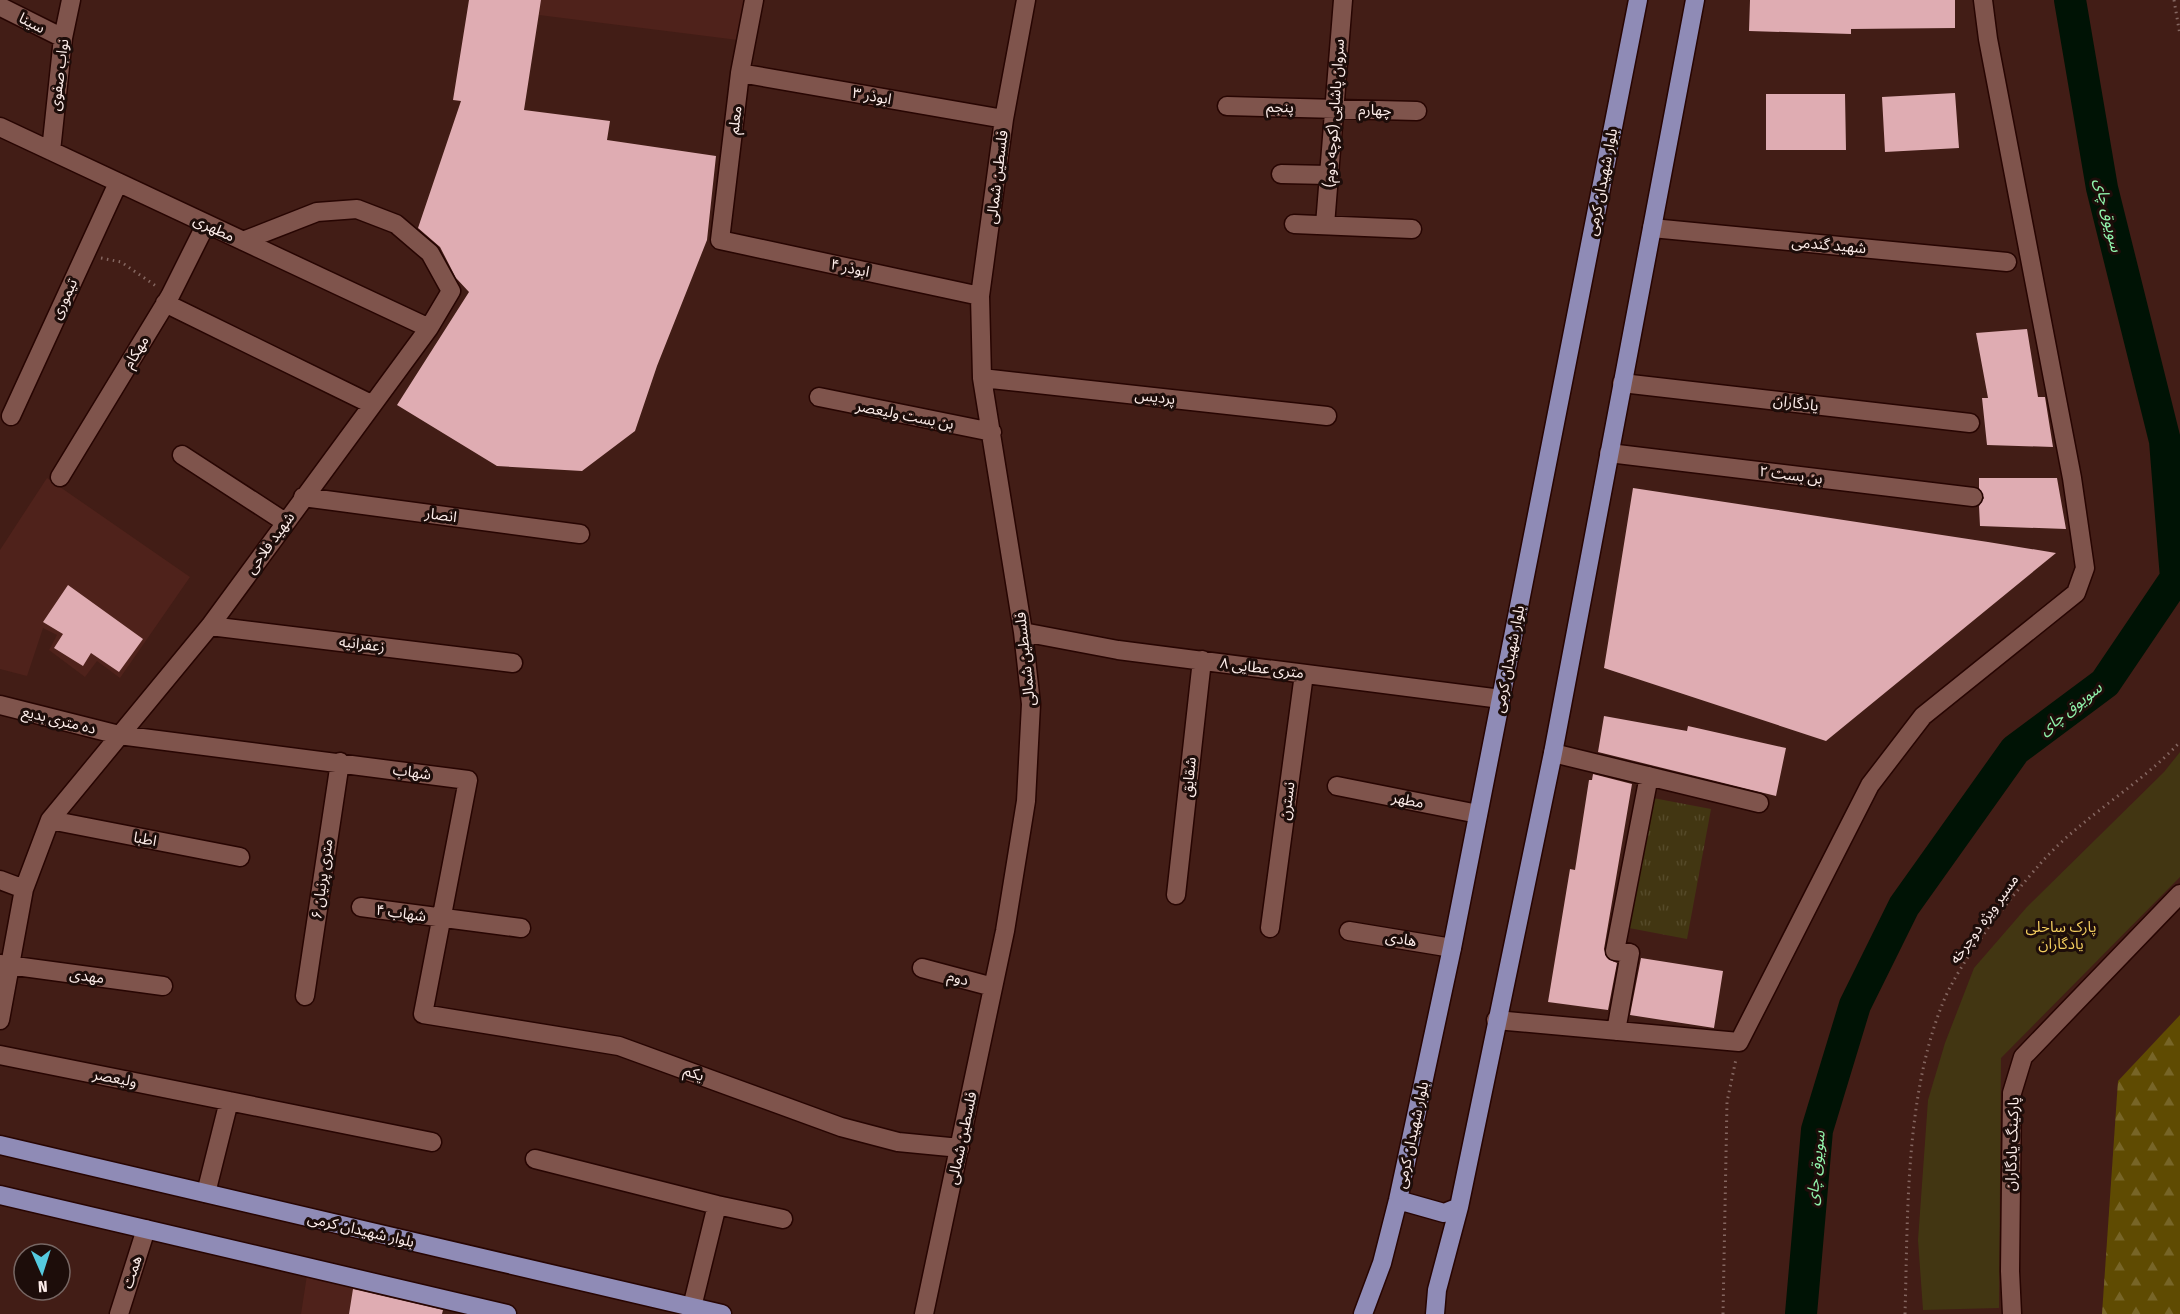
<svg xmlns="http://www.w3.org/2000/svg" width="2180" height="1314" font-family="'Fira Sans Condensed','Noto Sans Arabic',sans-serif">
<defs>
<pattern id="grass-tufts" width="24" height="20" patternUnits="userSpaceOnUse" patternTransform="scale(1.5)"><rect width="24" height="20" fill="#423612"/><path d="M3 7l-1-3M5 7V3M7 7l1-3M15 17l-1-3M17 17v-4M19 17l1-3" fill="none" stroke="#554a29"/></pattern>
<pattern id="forest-firs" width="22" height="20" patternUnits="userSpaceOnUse" patternTransform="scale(1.5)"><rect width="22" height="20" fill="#5f4b02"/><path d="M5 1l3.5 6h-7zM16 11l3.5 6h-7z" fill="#776527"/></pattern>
</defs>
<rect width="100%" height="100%" fill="#421d16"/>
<path fill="#4f221b" d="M541 0H754L746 41 539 15Z
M47 478 190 577 120 678 97 661 85 677 49 650 57 635 43 628 27 676 0 669V550Z
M307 1275 354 1287 349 1314H301Z"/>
<path fill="url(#grass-tufts)" d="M1653 798 1711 809 1687 939 1629 928Z"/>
<path fill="url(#forest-firs)" d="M2180 1015V1314H2102L2118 1081Z"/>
<path fill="#423612" d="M2180 752V877L2001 1058 1999 1308 1923 1310 1918 1240 1928 1100 1945 1043 1974 968 2026 908 2164 772Z"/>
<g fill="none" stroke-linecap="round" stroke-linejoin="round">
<path stroke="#001305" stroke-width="32" d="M1801 1314 1817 1130 1855 1005 1904 906 2015 750 2105 683 2176 578 2165 441 2102 188 2070 0"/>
</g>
<path fill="#dfacb2" d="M469 0H541L524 110 610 121 607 140 716 156 707 240 657 366 635 431 582 471 497 466 397 405 469 292 456 278 440 247 418 228 461 101 453 100Z
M1750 0H1955V28L1851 29V34L1749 31Z
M1955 93 1959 148 1885 152 1882 97Z
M1766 94H1845L1846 150H1766Z
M2027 329 2038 397H2045L2053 447 1987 445 1982 398H1988L1976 333Z
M1979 478H2057L2066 529 1980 526 1979 506 1984 498 1979 488Z
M1633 488 1988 542 2056 553 1826 741 1604 668Z
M68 585 143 639 119 672 91 653 83 666 54 648 63 634 43 622Z
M1604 716 1687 731 1688 726 1786 748 1776 796 1598 752Z
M1593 774 1632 784 1604 949 1608 959 1617 963 1608 1010 1548 1002 1570 869 1575 870 1589 780H1592Z
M1641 958 1723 971 1714 1028 1630 1015Z
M353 1289 443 1310 442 1314H349Z"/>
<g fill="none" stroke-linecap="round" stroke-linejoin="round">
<g stroke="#270502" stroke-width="21">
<path id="minor" d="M754 0 740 73 720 240 980 296
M1 7 63 38
M740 73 1004 119
M1227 106 1417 111
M0 127 429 328
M51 151 63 38 71 0
M1281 174 1329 175
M1294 224 1412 229
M1325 225 1343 0
M1652 228 2007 262
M165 303 371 404
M982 378 1327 416
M1622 383 1970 423
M819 397 992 432
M11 416 118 183
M1609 453 1973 497
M182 455 285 522
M60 477 170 296 206 224
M303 497 580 534
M210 626 513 663
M1023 632 1118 650 1501 699
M0 705 119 735 468 780 423 1014 619 1046 841 1127 898 1142 960 1148
M1553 753 1759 803
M1337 786 1478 814
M50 820 240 857
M0 880 24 889
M1176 895 1202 660
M361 907 521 928
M1270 928 1304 674
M1349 931 1452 948
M0 964 163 986
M922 968 993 987
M305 996 340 762
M0 1020 24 889 50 820 210 626 429 328 451 291 430 253 396 224 357 209 317 212 243 241
M1496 1020 1739 1042 1870 785 1923 716 2076 593 2085 568 2072 478 1988 39 1983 0
M1616 1031 1630 953 1615 951 1649 776
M0 1055 432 1142
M535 1159 717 1205 692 1307
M206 1193 229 1101
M717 1205 783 1219
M119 1314 146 1229
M924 1314 1005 931 1026 801 1031 704 1023 632 982 378 980 296 1004 119 1026 0
M2012 1314 2010 1271 2012 1093 2023 1057 2180 894"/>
</g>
<g stroke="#270502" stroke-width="21">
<path id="major" d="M0 1145 722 1314
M0 1195 507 1314
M1398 1200 1444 1213 1459 1207
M1363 1314 1382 1263 1398 1200 1452 948 1638 0
M1435 1314 1437 1290 1459 1207 1553 753 1695 0"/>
</g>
<path stroke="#856761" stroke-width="3" stroke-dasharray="1.5 4.5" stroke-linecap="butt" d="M2174 0 2180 35
M101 258 121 262 156 286
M1723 1314 1727 1102 1736 1059
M1905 1314C1908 1214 1905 1099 1942 1005 1958 963 2009 899 2040 864 2079 819 2139 786 2180 742"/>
<use href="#minor" stroke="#7f544c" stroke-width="18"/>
<use href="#major" stroke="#8f8bb6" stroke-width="18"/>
</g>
<g text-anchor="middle" stroke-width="6" stroke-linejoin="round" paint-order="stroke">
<g font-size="15" fill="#fdedea" stroke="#1d0d0a">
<text transform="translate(32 23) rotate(27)" y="5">سینا</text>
<text transform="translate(59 75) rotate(-83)" y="5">نواب صفوی</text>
<text transform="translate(872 96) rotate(10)" y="5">ابوذر ۳</text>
<text transform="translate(1280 107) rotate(1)" y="5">پنجم</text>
<text transform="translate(1375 110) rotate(2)" y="5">چهارم</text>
<text transform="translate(1334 113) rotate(-86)" y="5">سروان پاشایی (کوچه دوم)</text>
<text transform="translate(735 120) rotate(-83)" y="5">معلم</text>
<text transform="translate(997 177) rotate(-83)" y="5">فلسطین شمالی</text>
<text transform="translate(1602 182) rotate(-79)" y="5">بلوار شهیدان کرمی</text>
<text transform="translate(214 228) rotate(25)" y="5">مطهری</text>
<text transform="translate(1829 245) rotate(5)" y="5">شهید گندمی</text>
<text transform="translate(850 268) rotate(12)" y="5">ابوذر ۴</text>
<text transform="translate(64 299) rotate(-65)" y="5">تیموری</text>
<text transform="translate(136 352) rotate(-59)" y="5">مهکام</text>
<text transform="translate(1155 397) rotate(6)" y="5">پردیس</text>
<text transform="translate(1796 403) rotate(7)" y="5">یادگاران</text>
<text transform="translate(905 415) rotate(11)" y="5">بن بست ولیعصر</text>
<text transform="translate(1791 475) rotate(7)" y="5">بن بست ۲</text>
<text transform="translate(441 515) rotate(8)" y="5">انصار</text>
<text transform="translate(270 543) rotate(-54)" y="5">شهید فلاحی</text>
<text transform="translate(362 644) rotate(7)" y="5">زعفرانیه</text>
<text transform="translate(1025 659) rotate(-96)" y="5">فلسطین شمالی</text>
<text transform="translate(1509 659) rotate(-79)" y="5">بلوار شهیدان کرمی</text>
<text transform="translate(1262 668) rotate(7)" y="5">۸ متری عطایی</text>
<text transform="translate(59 720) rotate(14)" y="5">ده متری بدیع</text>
<text transform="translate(412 772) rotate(8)" y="5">شهاب</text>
<text transform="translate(1189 777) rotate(-84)" y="5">شقایق</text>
<text transform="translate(1408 800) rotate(11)" y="5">مطهر</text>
<text transform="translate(1287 801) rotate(-82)" y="5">نسترن</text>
<text transform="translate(145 839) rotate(11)" y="5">اطبا</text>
<text transform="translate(322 879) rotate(-82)" y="5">۶ متری پرنیان</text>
<text transform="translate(401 913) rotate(8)" y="5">شهاب ۴</text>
<text transform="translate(1984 919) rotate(-54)" y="5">مسیر ویژه دوچرخه</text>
<text transform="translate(1401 939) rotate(9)" y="5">هادی</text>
<text transform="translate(87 976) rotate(7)" y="5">مهدی</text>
<text transform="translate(958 978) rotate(14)" y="5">دوم</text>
<text transform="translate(694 1073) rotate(20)" y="5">یکم</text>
<text transform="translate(115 1078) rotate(11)" y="5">ولیعصر</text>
<text transform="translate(1412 1135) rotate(-78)" y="5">بلوار شهیدان کرمی</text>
<text transform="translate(962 1138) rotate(-78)" y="5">فلسطین شمالی</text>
<text transform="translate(2012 1144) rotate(-88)" y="5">پارکینگ یادگاران</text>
<text transform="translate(361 1230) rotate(13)" y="5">بلوار شهیدان کرمی</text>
<text transform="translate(132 1272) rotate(-72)" y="5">همت</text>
</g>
<g font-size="15" fill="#f4cf5f" stroke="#1d0d0a">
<text x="2061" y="932">پارک ساحلی<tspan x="2061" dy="17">یادگاران</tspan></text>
</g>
<g font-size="16" font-style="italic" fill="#91f3ab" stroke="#1d0d0a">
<text transform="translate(2109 215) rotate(77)" y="6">سویوق چای</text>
<text transform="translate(2070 708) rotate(-38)" y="6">سویوق چای</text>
<text transform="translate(1815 1168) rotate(-84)" y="6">سویوق چای</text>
</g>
</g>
<g transform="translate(42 1272) rotate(177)"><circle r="28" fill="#1d0d0a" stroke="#776764" stroke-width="1.5"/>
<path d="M0-4.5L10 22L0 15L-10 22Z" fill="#55cadf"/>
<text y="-9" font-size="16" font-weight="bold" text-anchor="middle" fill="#fdedea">N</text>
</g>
</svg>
